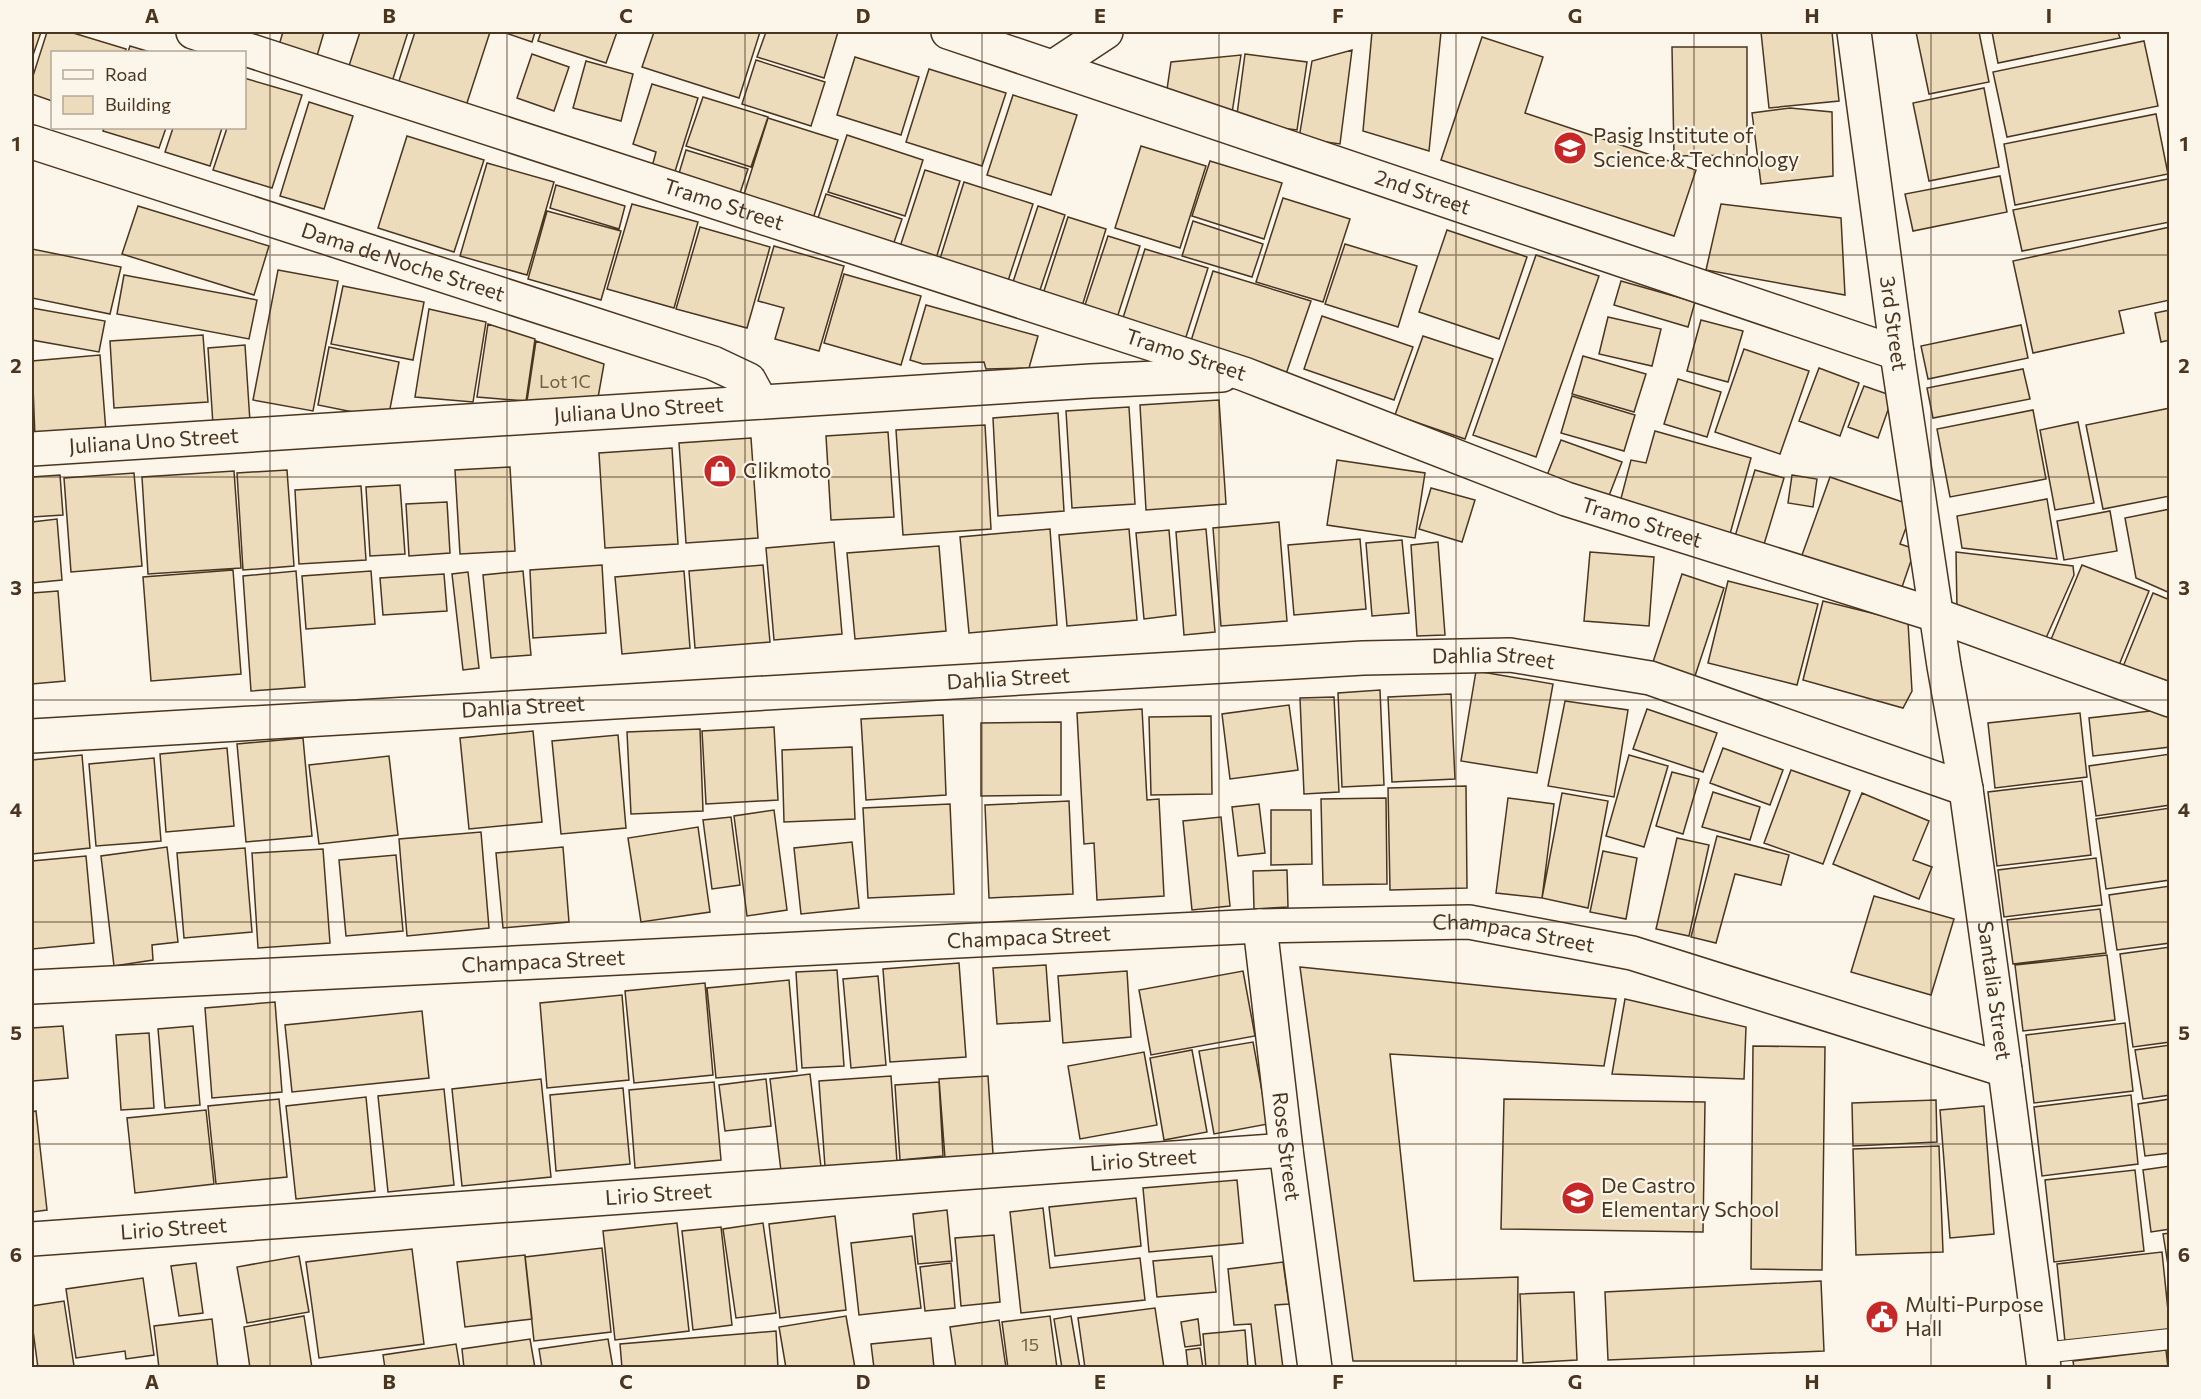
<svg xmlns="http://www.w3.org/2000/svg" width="2201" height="1399" font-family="Commissioner,sans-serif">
<rect width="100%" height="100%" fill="#fbf6e9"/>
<path fill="#ecdcbc" stroke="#4a3520" stroke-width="1.5" d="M32 32H41L32 58Z
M47 32H70L126 49 125 52H52V101L32 94V79Z
M283 32H324L317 56 279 45Z
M360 32H408L390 88 346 75Z
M415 32H490L465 109 397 87Z
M503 32H535L532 42Z
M541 32H617L606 63 538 41Z
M654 32H760L739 98 642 67Z
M766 32H838L824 78 757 57Z
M1372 32H1441L1429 151 1363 131Z
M1761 32H1832L1839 101 1769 108Z
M1916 32H1979L1989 82 1929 94Z
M1992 32H2118L2120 38 1998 63Z
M1482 37 1543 57 1525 113 1696 170 1674 236 1441 160Z
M2144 41 2158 106 2007 137 1993 72Z
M130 46 150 52H128Z
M1672 47H1747V155L1674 156Z
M1352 50 1340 144 1299 138 1312 61Z
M532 54 569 67 554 111 517 98Z
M1245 54 1307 62 1297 130 1236 122Z
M1241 55 1232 113 1165 103 1171 62Z
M855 57 919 77 901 135 837 115Z
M756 60 825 82 811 126 742 104Z
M586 61 633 74 621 121 573 108Z
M929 69 1006 93 982 166 906 142Z
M244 78 302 95 272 188 213 170 227 128H244Z
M652 84 698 98 672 181 650 174 656 152 633 144Z
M1984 88 1999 167 1929 181 1913 103Z
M1013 95 1077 115 1051 195 987 175Z
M703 97 768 117 751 167 686 146Z
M309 102 353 116 324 209 280 196Z
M1790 108 1832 112 1833 176 1761 184 1752 113Z
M2156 114 2168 174 2015 205 2004 144Z
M768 118 838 140 810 228 740 207Z
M104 128H166L159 148 103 131Z
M173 128H222L210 166 165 152Z
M847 135 923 160 905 216 828 192Z
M407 136 484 160 454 252 378 228Z
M1141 146 1206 166 1180 248 1115 228Z
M686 150 748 169 738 199 677 180Z
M1210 161 1282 183 1264 239 1192 216Z
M487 163 554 182 527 275 460 256Z
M925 170 960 181 934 265 898 253Z
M2000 176 2007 212 1913 231 1905 194Z
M2168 179 2170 222 2022 251 2013 210Z
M964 182 1033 204 1007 284 939 262Z
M556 185 625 206 619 229 550 208Z
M826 194 902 219 890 254 814 230Z
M1283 198 1350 219 1323 302 1256 282Z
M632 204 698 222 674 308 607 289Z
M1721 204 1841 218 1845 295 1706 270Z
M138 206 269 246 254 295 122 254Z
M1038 206 1065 215 1038 296 1011 288Z
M547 211 621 231 601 300 528 279Z
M1068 217 1106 229 1079 316 1040 303Z
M1193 221 1263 244 1252 277 1182 256Z
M700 227 770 247 747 328 676 309Z
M2170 227V300L2119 311 2124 333 2033 353 2013 261Z
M1447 230 1527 257 1499 339 1419 312Z
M1108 236 1140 246 1116 321 1083 311Z
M1345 244 1417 266 1398 327 1325 304Z
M774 246 844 266 819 351 775 339 784 308 758 301Z
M32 249 121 267 110 314 32 298Z
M1145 249 1208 268 1185 340 1122 321Z
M1536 255 1599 276 1536 457 1473 435Z
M278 270 338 281 313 411 253 400Z
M1213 271 1311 301 1286 374 1190 344Z
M844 274 921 296 901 365 824 343Z
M124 275 257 300 249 339 117 314Z
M1621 281 1695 302 1688 327 1614 305Z
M343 286 424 302 413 360 331 344Z
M926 305 1038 336 1029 368 986 369 984 362 923 364 910 360Z
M32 308 105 321 99 352 32 340Z
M429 309 486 322 473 402 415 397Z
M2170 310V340L2161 342 2155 313Z
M1322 316 1413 347 1394 400 1304 369Z
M1608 317 1661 329 1652 366 1599 354Z
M1701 320 1743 331 1728 382 1687 371Z
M488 324 535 339 526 401 477 397Z
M2021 325 2028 358 1928 379 1921 346Z
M203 335 208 402 114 408 110 341Z
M1423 336 1493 359 1465 439 1395 415Z
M536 341 604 364 596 409 527 401Z
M245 345 250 422 213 425 208 348Z
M329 347 399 362 388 419 318 405Z
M1744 349 1809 371 1780 454 1715 432Z
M100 355 106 432 35 438 32 361Z
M1583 356 1646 374 1634 412 1572 394Z
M1819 368 1859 383 1840 436 1799 421Z
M2023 369 2030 399 1933 418 1927 388Z
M1678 379 1721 392 1707 437 1664 424Z
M1864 386 1893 396 1878 438 1848 427Z
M1572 396 1635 415 1624 451 1561 433Z
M1219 400 1226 504 1146 510 1140 405Z
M1129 407 1135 504 1072 508 1066 411Z
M2170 408V496L2103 509 2086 425Z
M2033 410 2046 479 1950 497 1937 429Z
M1058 413 1064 511 998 516 993 418Z
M2078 422 2094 503 2055 510 2040 430Z
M985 425 991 529 903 535 896 430Z
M1655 431 1751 458 1730 534 1618 510 1631 460 1646 463Z
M888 432 894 517 831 520 826 436Z
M751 438 758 538 686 543 679 443Z
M1561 440 1622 462 1605 506 1544 483Z
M672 448 678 544 605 548 599 453Z
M1337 460 1425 473 1415 538 1327 525Z
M510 467 515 551 460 554 455 470Z
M287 470 294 566 243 570 237 473Z
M1755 470 1784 478 1762 551 1733 543Z
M234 471 241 568 148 574 142 477Z
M134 473 142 566 71 572 64 478Z
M60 475 63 515 32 517V477Z
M1792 475 1817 479 1813 507 1788 503Z
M1830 477 1914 506 1900 544 1915 549 1901 590 1802 555Z
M400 485 405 554 370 556 366 487Z
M361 486 366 560 299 564 295 490Z
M1431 488 1475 500 1462 542 1419 529Z
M2047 499 2057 559 1962 548 1957 516Z
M447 502 450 553 409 556 406 504Z
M2170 509V593L2136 578 2125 518Z
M2110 511 2117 551 2064 560 2057 521Z
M57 519 62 580 32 583V522Z
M1279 522 1287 621 1221 626 1213 528Z
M1050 529 1057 625 969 633 960 537Z
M1129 529 1137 620 1067 626 1059 535Z
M1206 529 1215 632 1184 635 1176 532Z
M1169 530 1176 615 1144 619 1136 533Z
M1360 539 1366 609 1294 615 1288 545Z
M1402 540 1409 613 1372 616 1366 543Z
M834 542 842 634 774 640 766 548Z
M1438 542 1445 635 1417 636 1411 545Z
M939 546 946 631 855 639 847 553Z
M1590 552 1654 557 1649 626 1584 621Z
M1956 552 2073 566 2074 575 2042 647 1957 610Z
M602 565 606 633 533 638 530 570Z
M763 565 770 642 695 648 689 571Z
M2082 565 2149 591 2115 675 2047 649Z
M233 570 241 674 151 681 143 577Z
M296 571 305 687 251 691 243 576Z
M371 571 375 624 306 629 302 576Z
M523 571 531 655 491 658 483 575Z
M684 571 690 648 622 654 615 577Z
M468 572 479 668 463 670 452 574Z
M444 574 447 611 383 615 380 578Z
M1682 574 1724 588 1694 679 1652 665Z
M1728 581 1818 604 1797 685 1708 663Z
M58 591 65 681 32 684V593Z
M2153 593 2170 600V693L2120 674Z
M1823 601 1908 622 1912 691 1903 708 1803 680Z
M1476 671 1553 684 1537 773 1461 761Z
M1380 690 1384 785 1342 787 1338 693Z
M1451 694 1455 779 1392 782 1388 697Z
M1334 697 1339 792 1304 794 1300 698Z
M1565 701 1628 710 1614 797 1548 786Z
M1289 705 1298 770 1230 779 1222 714Z
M1142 709 1147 800 1159 799 1164 896 1097 900 1094 843 1084 844 1077 713Z
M1647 709 1717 733 1703 772 1633 749Z
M2168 709 2170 747 2093 756 2089 718Z
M2080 713 2087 777 1995 788 1988 723Z
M943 715 946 795 866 800 861 719Z
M1211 716 1212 794 1151 795 1149 717Z
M1061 722V795L981 796V723Z
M774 727 778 800 706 804 702 731Z
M700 729 703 811 631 814 627 732Z
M533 731 542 822 469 829 460 738Z
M618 735 626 828 561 834 552 741Z
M303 738 312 836 246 842 237 744Z
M852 747 855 819 784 822 782 750Z
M227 748 234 826 166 832 160 754Z
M1723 748 1783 770 1770 805 1710 783Z
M2170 754V805L2096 816 2089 766Z
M82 755 90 848 32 854V760Z
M1629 755 1668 766 1644 847 1606 836Z
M389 756 398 835 319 844 309 765Z
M154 758 161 841 96 846 89 764Z
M1791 770 1850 791 1823 864 1764 843Z
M1672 772 1699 779 1683 834 1656 826Z
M2082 781 2091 855 1997 866 1988 792Z
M1466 786 1467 888 1390 890 1388 788Z
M1713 792 1760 807 1750 840 1702 827Z
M1562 793 1608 801 1588 908 1542 898Z
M1862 793 1929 821 1913 860 1932 867 1919 899 1833 864Z
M1386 798 1387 884 1323 885 1321 799Z
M1508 798 1554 804 1542 898 1496 893Z
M1069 801 1073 894 989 898 985 805Z
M950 804 954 894 868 898 863 808Z
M1259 804 1265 853 1238 856 1232 807Z
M2170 808V880L2106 889 2096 819Z
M774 810 787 910 747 916 734 816Z
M1271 810H1311L1312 864 1271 865Z
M731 817 740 885 712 889 703 820Z
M1221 817 1230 906 1192 910 1183 821Z
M698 827 710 912 641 922 628 838Z
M481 832 489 928 407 936 399 839Z
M1717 836 1789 855 1781 885 1735 874 1716 943 1691 937Z
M1677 838 1709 845 1689 936 1656 929Z
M852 842 859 908 801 914 794 848Z
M167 847 178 942 152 945 153 960 114 966 101 856Z
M563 847 569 922 503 928 496 853Z
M245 848 252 932 184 938 177 853Z
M323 849 330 943 258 948 252 853Z
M1603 851 1637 858 1626 919 1590 912Z
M396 855 403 931 346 936 339 860Z
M86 856 94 943 32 949V861Z
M2096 858 2102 905 2004 917 1998 870Z
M1287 870 1288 907 1254 909 1253 871Z
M2170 886V943L2117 950 2109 895Z
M1874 896 1954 919 1931 995 1851 972Z
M2100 909 2106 953 2013 964 2007 920Z
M2170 947V1042L2133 1047 2120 954Z
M2107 955 2115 1020 2023 1031 2015 965Z
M959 963 966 1057 890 1062 883 969Z
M1046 965 1050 1021 997 1024 993 968Z
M1300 967 1616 999 1604 1066 1390 1054 1414 1281 1518 1277 1517 1361H1353Z
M837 970 844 1066 802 1068 796 972Z
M1127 971 1131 1037 1063 1043 1058 976Z
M1243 971 1255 1036 1151 1055 1139 990Z
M878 976 886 1065 851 1068 843 979Z
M789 980 797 1071 716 1078 707 988Z
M705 983 713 1075 634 1083 625 991Z
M622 995 629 1080 547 1088 540 1003Z
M1625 999 1746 1027 1744 1079 1612 1074Z
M275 1002 282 1092 212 1098 205 1008Z
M422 1011 429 1078 292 1092 285 1025Z
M2125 1023 2133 1091 2034 1103 2026 1035Z
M63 1026 68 1078 33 1081 32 1028Z
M193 1026 200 1105 165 1108 158 1029Z
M149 1033 154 1108 121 1110 116 1035Z
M1253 1042 1268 1124 1214 1134 1199 1051Z
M2170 1045V1095L2143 1099 2135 1050Z
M1753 1046 1825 1047 1822 1270 1751 1269Z
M1192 1050 1207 1132 1164 1140 1150 1058Z
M1144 1052 1157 1125 1080 1139 1068 1066Z
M810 1074 821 1167 781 1171 770 1079Z
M891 1076 897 1162 825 1167 819 1081Z
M988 1076 993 1154 945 1158 939 1079Z
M541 1079 551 1177 462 1186 452 1089Z
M766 1079 771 1126 725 1131 719 1085Z
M714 1082 721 1160 635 1168 629 1090Z
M939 1082 943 1156 900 1160 895 1085Z
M623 1088 630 1164 556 1171 550 1095Z
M444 1089 454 1185 388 1192 378 1096Z
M2131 1095 2138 1164 2042 1176 2034 1107Z
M366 1097 375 1191 296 1199 286 1106Z
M279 1099 287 1177 216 1184 208 1106Z
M1504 1099 1705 1102 1703 1232 1501 1229Z
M2170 1099V1153L2145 1156 2138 1104Z
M1936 1100 1937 1142 1853 1146 1852 1103Z
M1984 1106 1994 1234 1950 1238 1940 1110Z
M206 1110 214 1184 135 1193 127 1118Z
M36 1111 47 1210 32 1212V1112Z
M1939 1146 1943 1252 1856 1255 1853 1149Z
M2170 1166V1229L2151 1232 2143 1170Z
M2135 1170 2144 1251 2054 1262 2045 1180Z
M1237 1180 1243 1243 1149 1252 1143 1188Z
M1136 1198 1141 1246 1055 1256 1049 1207Z
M1043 1208 1050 1268 1140 1258 1145 1300 1021 1313 1010 1212Z
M947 1210 952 1261 918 1264 913 1214Z
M835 1216 846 1310 780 1318 769 1224Z
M677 1223 689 1331 615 1340 603 1231Z
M763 1223 776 1313 736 1318 723 1229Z
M721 1227 732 1325 693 1330 682 1231Z
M2170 1233V1277L2163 1234Z
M994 1235 1000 1302 961 1306 955 1238Z
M912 1236 921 1308 859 1315 851 1243Z
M602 1248 611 1332 534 1341 525 1257Z
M412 1249 424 1344 319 1358 306 1262Z
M2162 1252 2170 1330 2065 1342 2057 1264Z
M525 1255 532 1319 465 1327 457 1262Z
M299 1256 309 1312 247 1323 237 1267Z
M1212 1256 1216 1292 1157 1297 1153 1261Z
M1283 1262 1289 1304 1275 1305 1283 1368H1256L1251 1324 1234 1325 1228 1269Z
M196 1263 203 1313 179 1316 171 1266Z
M951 1263 955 1308 925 1311 920 1267Z
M143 1278 154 1355 126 1359 125 1351 76 1358 66 1289Z
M1821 1281 1824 1351 1608 1360 1605 1292Z
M1574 1292 1577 1360 1523 1363 1520 1294Z
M64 1301 74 1366 38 1368 32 1323V1306Z
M1155 1308 1164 1368H1085L1078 1318Z
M304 1316 312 1368H250L244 1327Z
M846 1316 855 1368H786L779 1327Z
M1050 1316 1057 1368H1008L1002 1322Z
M1071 1316 1080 1368H1062L1054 1319Z
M212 1319 218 1368H159L154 1326Z
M1198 1319 1201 1345 1185 1347 1181 1322Z
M999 1320 1006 1368H956L950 1327Z
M1245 1330 1248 1368H1206L1203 1334Z
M776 1331 778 1368H622L620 1344Z
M931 1338 934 1368H874L871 1344Z
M530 1339 535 1368H464L462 1349Z
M608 1339 613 1368H542L539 1349Z
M456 1344 460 1368H385L383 1355Z
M1200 1348 1203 1368H1188L1186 1350Z
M2166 1350 2168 1368H2074L2073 1361Z"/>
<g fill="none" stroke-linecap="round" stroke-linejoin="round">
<g stroke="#4a3520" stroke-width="22">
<path id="service" d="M2042 1353 2170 1339"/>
</g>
<g stroke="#4a3520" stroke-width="36">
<g id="minor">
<path id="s1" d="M193 32 1244 374 1566 499 1936 615 2170 700"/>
<path id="s2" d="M948 32 1897 353"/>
<path id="s3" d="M1854 32 1897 353 1944 666 1966 789 2005 1070 2044 1368"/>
<path d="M1053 67 1106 32"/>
<path id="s4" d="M32 142 713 363 749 380 761 402"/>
<path id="s5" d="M32 449 1091 381 1222 375"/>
<path id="s6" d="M32 736 1363 658 1510 655 1650 678 1966 789"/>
<path id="s7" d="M1260 926 1286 1150 1315 1368"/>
<path id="s8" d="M32 987 1260 926 1469 922 1632 953 2005 1070"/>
<path id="s9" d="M32 1239 1286 1150"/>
</g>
</g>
<use href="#service" stroke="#fbf6e9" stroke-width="20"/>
<use href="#minor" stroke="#fbf6e9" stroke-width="33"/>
</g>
<path fill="none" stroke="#4a3520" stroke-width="1.5" stroke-opacity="0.55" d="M270 32V1368M507 32V1368M745 32V1368M982 32V1368M1219 32V1368M1456 32V1368M1694 32V1368M1931 32V1368M32 255H2170M32 477H2170M32 700H2170M32 922H2170M32 1144H2170"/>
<defs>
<g id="university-disc" transform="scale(1.725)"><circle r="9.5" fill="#c62828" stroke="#fbf6e9"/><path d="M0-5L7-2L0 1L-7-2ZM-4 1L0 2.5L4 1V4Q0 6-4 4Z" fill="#fff"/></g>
<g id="shop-disc" transform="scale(1.725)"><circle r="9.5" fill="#c62828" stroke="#fbf6e9"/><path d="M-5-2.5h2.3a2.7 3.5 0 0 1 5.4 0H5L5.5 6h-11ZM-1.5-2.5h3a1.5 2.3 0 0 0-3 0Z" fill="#fff"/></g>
<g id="school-disc" transform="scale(1.725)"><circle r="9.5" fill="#c62828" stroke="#fbf6e9"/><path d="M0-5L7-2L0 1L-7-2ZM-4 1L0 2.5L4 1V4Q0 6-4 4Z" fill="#fff"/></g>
<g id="civic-disc" transform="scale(1.725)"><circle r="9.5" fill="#c62828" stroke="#fbf6e9"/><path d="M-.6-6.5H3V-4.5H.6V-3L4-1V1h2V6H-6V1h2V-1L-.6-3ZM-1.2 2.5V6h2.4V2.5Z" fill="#fff"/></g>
</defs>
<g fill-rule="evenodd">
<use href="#university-disc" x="1570" y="148"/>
<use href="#shop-disc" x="720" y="471"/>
<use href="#school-disc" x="1578" y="1198"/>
<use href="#civic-disc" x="1882" y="1317"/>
</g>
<g text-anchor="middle" stroke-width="4.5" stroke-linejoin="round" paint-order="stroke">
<g font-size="18" fill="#725f47">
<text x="565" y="388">Lot 1C</text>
<text x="1030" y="1351">15</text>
</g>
<g font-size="21" fill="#4a3520" stroke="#fbf6e9" text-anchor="start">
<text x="1593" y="143">Pasig Institute of<tspan x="1593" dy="24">Science &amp; Technology</tspan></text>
<text x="743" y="478">Clikmoto</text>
<text x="1601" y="1193">De Castro<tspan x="1601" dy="24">Elementary School</tspan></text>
<text x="1905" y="1312">Multi-Purpose<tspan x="1905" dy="24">Hall</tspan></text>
</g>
<g font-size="21" fill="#4a3520" stroke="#fbf6e9">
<text dy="7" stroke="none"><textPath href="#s2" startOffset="501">2nd Street</textPath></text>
<text dy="7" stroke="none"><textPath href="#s1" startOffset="558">Tramo Street</textPath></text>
<text dy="7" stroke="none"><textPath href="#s4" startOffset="390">Dama de Noche Street</textPath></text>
<text dy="7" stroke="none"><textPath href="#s3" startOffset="294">3rd Street</textPath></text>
<text dy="7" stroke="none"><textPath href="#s1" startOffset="1044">Tramo Street</textPath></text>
<text dy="7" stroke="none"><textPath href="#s5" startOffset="608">Juliana Uno Street</textPath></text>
<text dy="7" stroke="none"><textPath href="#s5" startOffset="122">Juliana Uno Street</textPath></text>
<text dy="7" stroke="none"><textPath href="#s1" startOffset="1530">Tramo Street</textPath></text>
<text dy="7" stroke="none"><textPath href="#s6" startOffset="1464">Dahlia Street</textPath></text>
<text dy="7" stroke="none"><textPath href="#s6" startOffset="978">Dahlia Street</textPath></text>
<text dy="7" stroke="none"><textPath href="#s6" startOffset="492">Dahlia Street</textPath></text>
<text dy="7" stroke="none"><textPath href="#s8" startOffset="1484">Champaca Street</textPath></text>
<text dy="7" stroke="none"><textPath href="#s8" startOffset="998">Champaca Street</textPath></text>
<text dy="7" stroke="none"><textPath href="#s8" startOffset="512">Champaca Street</textPath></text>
<text dy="7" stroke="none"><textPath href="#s3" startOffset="969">Santalia Street</textPath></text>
<text dy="7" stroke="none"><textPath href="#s7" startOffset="222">Rose Street</textPath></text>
<text dy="7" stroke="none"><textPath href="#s9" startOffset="1114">Lirio Street</textPath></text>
<text dy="7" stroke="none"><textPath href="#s9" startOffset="628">Lirio Street</textPath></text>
<text dy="7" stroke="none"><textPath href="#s9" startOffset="142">Lirio Street</textPath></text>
</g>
</g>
<rect width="2201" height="1399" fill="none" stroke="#fbf6e9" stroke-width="66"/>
<rect x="51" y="51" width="195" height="78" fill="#fbf6e9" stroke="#b4a999" stroke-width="1.5"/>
<rect x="63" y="70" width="30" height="9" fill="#fbf6e9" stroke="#b4a999" stroke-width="1.5"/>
<text x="105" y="81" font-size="18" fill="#4a3520">Road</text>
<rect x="63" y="96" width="30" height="18" fill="#ecdcbc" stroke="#b4a999" stroke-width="1.5"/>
<text x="105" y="111" font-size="18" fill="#4a3520">Building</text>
<rect x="33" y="33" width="2135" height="1333" fill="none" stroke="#4a3520" stroke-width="2"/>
<g font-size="20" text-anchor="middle" font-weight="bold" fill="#4a3520">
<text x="152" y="23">A</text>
<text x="389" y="23">B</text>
<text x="626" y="23">C</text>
<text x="863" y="23">D</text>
<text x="1100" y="23">E</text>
<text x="1338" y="23">F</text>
<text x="1575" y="23">G</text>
<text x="1812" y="23">H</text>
<text x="2049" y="23">I</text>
<text x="16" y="151">1</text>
<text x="2184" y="151">1</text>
<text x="16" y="373">2</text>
<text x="2184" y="373">2</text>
<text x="16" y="595">3</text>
<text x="2184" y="595">3</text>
<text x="16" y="817">4</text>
<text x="2184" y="817">4</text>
<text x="16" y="1040">5</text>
<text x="2184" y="1040">5</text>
<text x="16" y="1262">6</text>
<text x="2184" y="1262">6</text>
<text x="152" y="1389">A</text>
<text x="389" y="1389">B</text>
<text x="626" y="1389">C</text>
<text x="863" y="1389">D</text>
<text x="1100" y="1389">E</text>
<text x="1338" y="1389">F</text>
<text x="1575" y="1389">G</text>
<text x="1812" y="1389">H</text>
<text x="2049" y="1389">I</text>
</g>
</svg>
